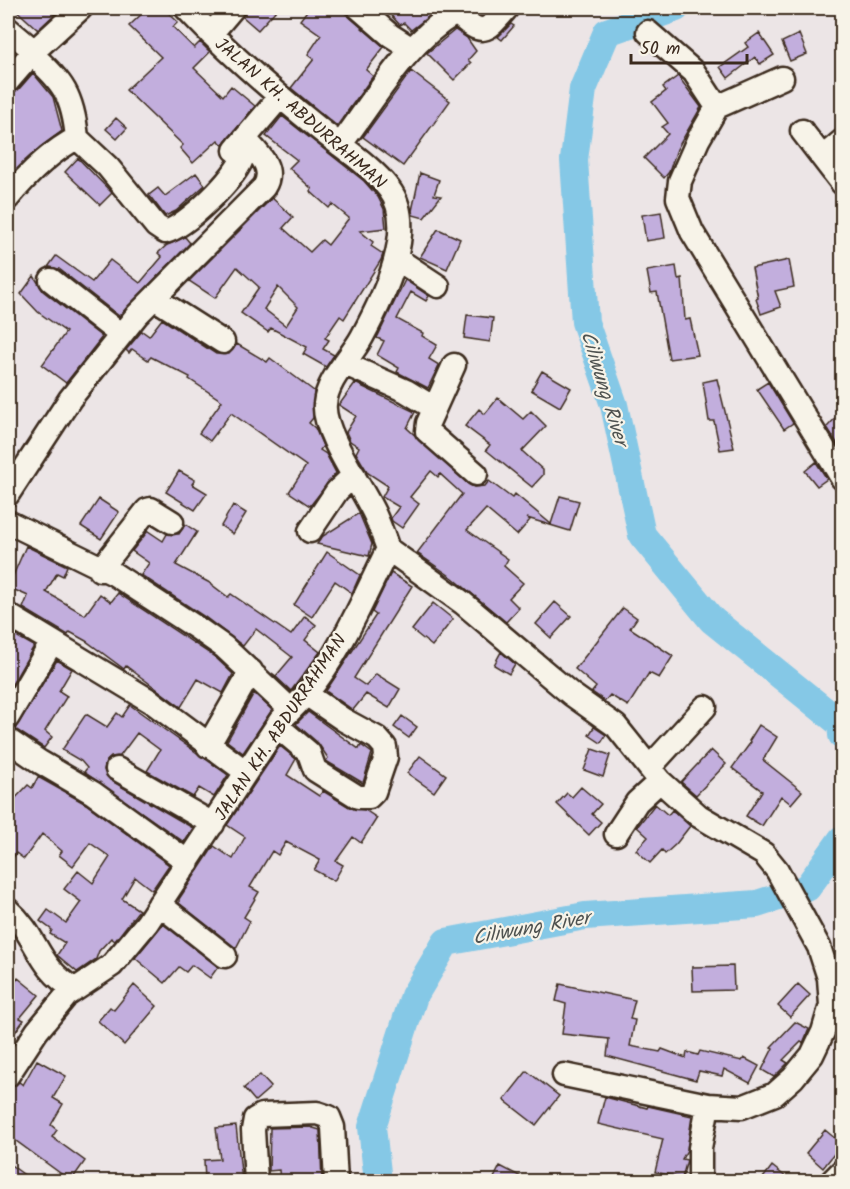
<svg xmlns="http://www.w3.org/2000/svg" width="850" height="1189" font-family="Kalam,sans-serif">
<rect width="100%" height="100%" fill="#ece5e6"/>
<filter id="ink" filterUnits="userSpaceOnUse"><feTurbulence type="fractalNoise" baseFrequency=".0167" numOctaves="2"/><feDisplacementMap in="SourceGraphic" scale="12" xChannelSelector="R" yChannelSelector="G"/><feConvolveMatrix kernelMatrix="1 2 1 2 8 2 1 2 1" color-interpolation-filters="sRGB"/></filter>
<g filter="url(#ink)">
<g fill="none" stroke-linecap="round" stroke-linejoin="round">
<path stroke="#85c8e6" stroke-width="28" d="M676 8 607 32 583 89 574 160 585 322 614 405 642 535 712 620 841 724 842 735
M378 1182 372 1127 414 996 446 942 585 916 757 904 807 888 842 839"/>
</g>
<path fill="#c2aedd" stroke="#3b2a1e" stroke-width="1.5" fill-rule="evenodd" d="M14 8H61L38 30Z
M148 8H163L178 22 173 27 194 48 200 42 210 52 194 68 223 96 231 86 255 106 223 145 218 140 193 163 180 148 183 145 126 90 161 57 129 26Z
M246 8H278L258 30 243 17Z
M309 8H339L384 47 366 70 373 76 337 126 291 88 314 59 308 54 321 35 300 20Z
M384 8H440L411 30 404 23 400 25Z
M511 24 514 26 502 40 498 37Z
M455 30 467 38 476 51 468 60 471 63 454 80 427 53Z
M759 33 774 55 760 64 755 57 728 78 720 67 748 47 745 43Z
M799 34 807 54 790 61 782 42Z
M411 71 450 101 403 166 363 137Z
M33 73 53 97 62 131 40 147 8 178V94L18 90Z
M678 76 701 107 677 149 669 172 664 178 644 158 668 134 662 127 668 123 652 102 666 91 663 87Z
M282 116 364 181 378 197 384 209 386 228 360 231 373 242 371 246 383 254 381 260 344 319 340 316 325 338 329 340 323 349 334 355 326 367 303 354 307 347 271 328 268 332 241 313 259 287 237 267 215 298 189 281 272 198 293 217 283 228 310 252 322 240 328 245 349 218 332 204 329 208 310 191 312 189 289 168 297 160 266 136ZM278 287 298 307 286 326 264 309Z
M116 118 127 128 117 139 106 129Z
M78 158 112 193 100 205 65 172Z
M196 173 205 185 176 211 165 216 149 195 158 188 165 196Z
M420 173 439 180 434 195 441 196 424 218 413 215 412 211Z
M661 212 665 238 646 241 642 215Z
M438 229 460 239 447 269 420 257Z
M185 237 190 243 119 316 59 269 48 267 56 256 92 282 110 260 140 283 162 257 158 253 167 245Z
M789 260 794 287 775 291 781 307 761 314 756 299 758 298 752 268Z
M676 266 678 279 682 278 685 320 690 319 698 355 669 359 657 292 651 293 647 271Z
M34 276 43 291 102 337 66 383 42 365 66 332 38 312 21 294Z
M405 280 429 296 426 301 411 292 397 319 423 333 422 336 437 345 429 359 439 365 428 388 397 372 399 368 377 355 384 341 377 338Z
M467 315 493 318 490 342 464 338Z
M162 319 216 354H229L237 344 267 362 270 358 314 391 313 418 309 423 315 428 323 446 320 450 326 454 336 473 310 506 289 492 306 466 231 413 210 441 199 433 222 401 189 379 190 377 151 357 148 360 132 349 129 353 126 350 142 331 149 336Z
M542 371 571 388 560 407 531 390Z
M717 379 734 448 720 450 714 421H709L703 382Z
M768 382 793 423 784 429 757 389Z
M355 383 415 412 407 428 468 484 474 487 485 486 489 481 512 498 515 494 551 524 560 496 579 501 570 531 527 518 530 520 517 535 486 509 467 530 508 559 504 566 523 583 509 598 519 608 506 622 453 578 417 553 462 494 440 474 438 477 431 471 410 497 419 504 402 528 392 521 391 518 399 507 382 497 388 486 368 473 356 453 359 447 350 441 346 432 356 416 339 405Z
M498 398 523 419 531 411 546 426 522 451 543 470V475L532 487 486 450 490 445 465 426 479 409 485 414Z
M843 410V453L827 427Z
M816 462 827 479 817 486 805 471Z
M179 471 195 480 192 484 207 493 195 510 166 492Z
M99 499 119 512 101 539 81 526Z
M233 505 246 513 233 534 221 526Z
M359 513 372 544 369 556 317 544 323 536Z
M185 524 197 532 176 565 208 582 228 597 231 594 291 635 305 616 316 625 305 640 320 652 291 691 272 673 276 676 292 657 256 629 243 646 205 617 141 575 149 563 132 551 148 531 163 541 167 534H179Z
M26 546 67 566 63 576 57 573 46 592 85 615 100 594 111 602 118 593 215 657 233 674 223 693 198 679 181 707 126 666 124 669 86 641 70 632 68 635 23 608 28 596 8 587Z
M327 552 360 575 352 593 335 581 312 617 294 605Z
M391 573 412 586 354 678 366 686 376 674 400 689 389 708 366 694 353 710 326 691 376 615 372 612Z
M555 602 571 616 551 638 536 624Z
M433 603 453 619 432 646 412 630Z
M623 608 637 618 630 628 673 656 659 678 649 673 628 706 610 695 605 701 592 692 596 687 575 669Z
M11 633 34 646 11 686 8 684V638Z
M501 652 515 664 509 674 494 665Z
M57 660 72 669 59 691 67 696 45 731 52 737 44 748 15 729Z
M254 693 272 710 243 753 227 741Z
M130 705 228 775 214 797 199 788 193 797 147 771 160 750 137 733 120 756 111 757 106 762 104 770 110 780 193 828 184 842 84 772 87 768 81 761 62 750 86 714 107 727 117 713 122 717Z
M308 712 359 749 361 745 372 753 363 783 326 761 328 758 318 743 296 724Z
M402 716 417 727 409 738 394 727Z
M759 725 777 737 763 760 802 791 791 804 781 796 762 826 746 816 762 791 732 768 751 742 749 741Z
M594 727 606 735 601 743 589 735Z
M280 746 296 759 287 775 319 796 323 791 351 808 365 810 377 818 361 843 353 837 336 861 343 865 334 881 314 870 320 860 286 842 278 855 272 851 250 887 259 892 244 917 250 921 236 948 179 903V899L214 846 233 859 245 837 227 825Z
M592 749 610 755 603 777 584 770Z
M711 750 726 764 696 795 681 782Z
M420 756 446 775 434 792 407 773Z
M38 777 86 804 169 865 152 890 135 877 122 899 139 910 115 941 111 938 99 951 96 959 77 972 57 955 65 943 50 934 52 930 40 921 48 910 66 923 81 902 64 889 78 871 93 883 110 857 90 843 73 866 59 855 62 851 42 834 24 859 16 853 8 865V806L28 785 32 788Z
M581 787 601 804 592 814 601 822 589 835 557 804 567 793 572 797Z
M655 804 668 815 672 810 690 826 676 844 665 854 662 850 650 863 636 850 648 837 637 827Z
M163 924 218 967 210 978 192 965 186 972 179 967 165 983 135 958Z
M733 966 734 990 693 991 692 967Z
M18 978 39 995 20 1018 24 1020 8 1042V991Z
M560 984 635 1000 630 1019 635 1020 630 1046 660 1052 662 1049 686 1058 687 1052 698 1055 700 1051 742 1061 744 1058 759 1066 750 1083 724 1069 722 1076 699 1071 696 1080 607 1056 609 1039 562 1034 566 1004 556 1001Z
M798 984 810 995 790 1017 778 1006Z
M134 985 157 1006 124 1045 98 1021 110 1007 114 1010Z
M795 1022 809 1029 803 1043 801 1042 783 1060 788 1063 774 1077 762 1070 773 1048 771 1047Z
M37 1060 66 1076 53 1098 63 1104 51 1125 57 1130 52 1137 85 1161 71 1181 8 1135V1088L19 1082 23 1085Z
M527 1071 559 1096 536 1125 504 1100Z
M260 1075 271 1087 255 1101 244 1088Z
M605 1097 647 1108 648 1106 692 1116 687 1150 682 1159 687 1160 682 1178 655 1172 663 1139 598 1124Z
M236 1126 242 1181H205L204 1160 220 1159 216 1128Z
M310 1127 320 1130 322 1182H280L279 1170 269 1171 270 1128Z
M825 1130 842 1144 823 1168 806 1153Z
M8 1163 34 1182H8Z
M500 1166 531 1182H492Z
M772 1166 792 1182H760Z"/>
<g fill="none" stroke-linecap="round" stroke-linejoin="round">
<g stroke="#3b2a1e" stroke-width="27">
<path id="minor" d="M359 8 390 35 412 49
M8 29 34 51
M648 32 694 72 717 107
M211 34 233 8
M782 78 717 107 698 140 680 181 678 198 692 232 842 478
M8 81 34 51 81 8
M802 131 842 183
M77 138 108 167 156 226 165 232C186 227 238 176 243 156L239 145
M340 145C374 101 405 43 454 14H458C483 38 487 31 507 8
M235 150 280 97
M823 157 842 141
M8 198C27 175 50 152 77 138 73 96 63 81 31 54
M397 259 438 286
M51 280 121 335
M154 298 223 342
M345 364 406 391 434 408
M454 365 428 423 427 431 476 474
M8 494 70 399 137 315 264 187C276 168 258 153 245 139
M8 522 114 574 197 628 224 647 290 709
M310 531 337 491 354 475
M388 549 463 603 571 694 616 726 660 781 699 816 764 854 777 870 819 947 829 978 831 1005 823 1032 812 1055 793 1078 775 1094 742 1107 708 1105 564 1075
M100 570 147 510 151 509 172 522
M8 615 152 702 246 772
M8 717 52 642
M277 726 309 753 315 770 358 797H369L374 792 386 757 385 747 377 738 344 720 306 694
M8 740 40 762 93 793 188 862
M208 746 251 671
M650 767 705 707
M117 769 213 824
M616 834 637 802 660 781
M159 904 225 956
M8 910C39 937 36 966 74 989
M8 1075 37 1031 67 995 112 965 147 923 280 721C288 712 298 704 306 694 341 653 364 597 388 549 384 538 380 526 375 515 363 488 322 432 325 404 327 379 350 359 362 337 382 300 419 228 389 189 370 164 341 147 317 127 271 90 226 51 186 8
M256 1182 253 1130 255 1119 262 1115 317 1113 329 1117 333 1127 336 1182
M700 1182V1148L708 1105
M831 1182 842 1171"/>
</g>
<use href="#minor" stroke="#f7f3e8" stroke-width="22"/>
</g>
</g>
<g text-anchor="middle" stroke-width="4.5" stroke-linejoin="round" paint-order="stroke">
<g font-size="18" fill="#3b2a1e" stroke="#f7f3e8">
<text transform="translate(301 113) rotate(41)" y="6">JALAN KH. ABDURRAHMAN</text>
<text transform="translate(280 727) rotate(-56)" y="6">JALAN KH. ABDURRAHMAN</text>
</g>
<g font-size="20" font-style="italic" fill="#4e5250" stroke="#f7f3e8">
<text transform="translate(605 388) rotate(73)" y="7">Ciliwung River</text>
<text transform="translate(531 927) rotate(-10)" y="7">Ciliwung River</text>
</g>
</g>
<rect width="850" height="1189" fill="none" stroke="#f7f3e8" stroke-width="30"/>
<rect x="15" y="15" width="820" height="1159" fill="none" stroke="#3b2a1e" stroke-width="2" filter="url(#ink)"/>
<path d="M631 54v9h116v-9" fill="none" stroke="#3b2a1e" stroke-width="3"/>
<text x="640" y="54" font-size="18" fill="#3b2a1e" stroke="#f7f3e8" stroke-width="4.5" paint-order="stroke">50 m</text>
</svg>
